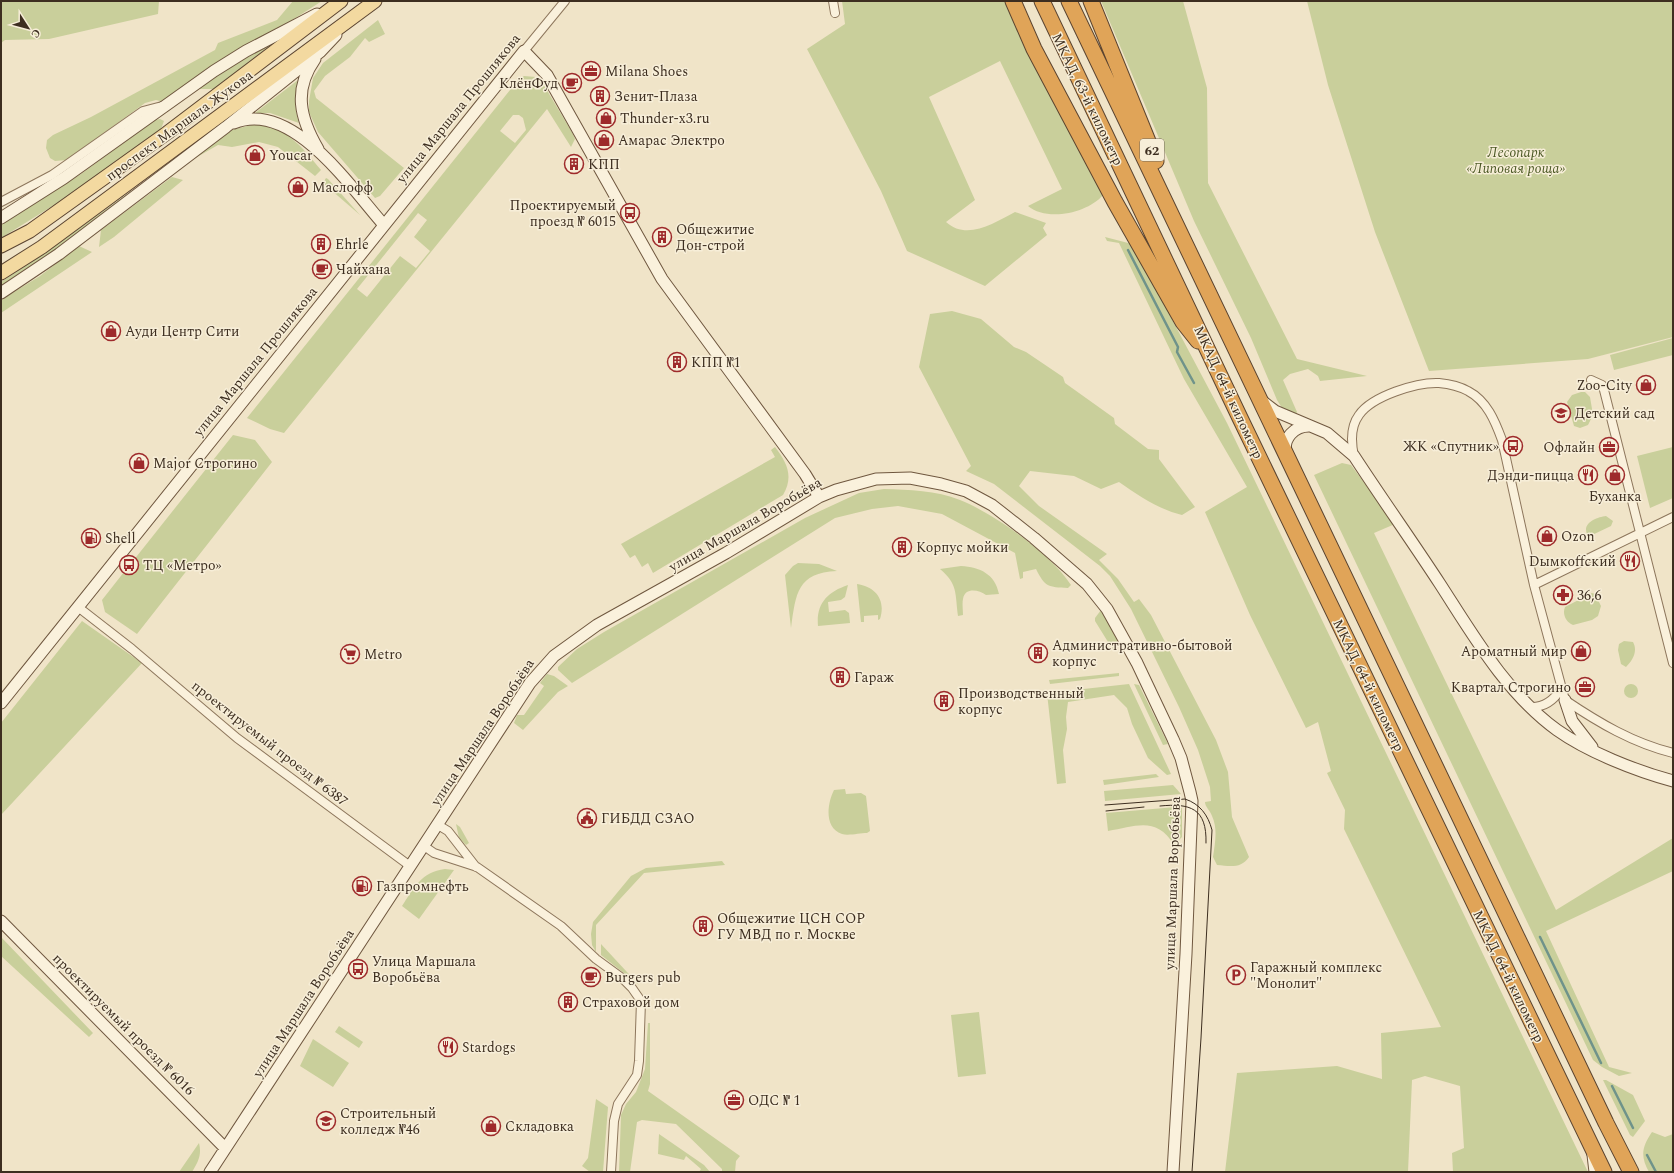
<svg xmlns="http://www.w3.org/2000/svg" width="1674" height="1173" font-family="Spectral,serif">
<rect width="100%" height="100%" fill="#f0e4c8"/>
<path fill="#c9cf9b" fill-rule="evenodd" d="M1 1H159L158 14 49 39 5 40 1 43Z
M293 1H322L164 102 156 100 145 103 67 160 55 161 50 158 46 148 47 140 53 135 91 117 215 50 218 43 277 20Z
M842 1H1006L1031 57 1103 195C1088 213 1047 222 1028 206L1062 189 1000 61 929 97 975 200 946 222C967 241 994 223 1015 212L1046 223 1043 228 1047 235 985 286 907 251 881 191 807 49 845 24Z
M1101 1H1183L1207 88 1208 183 1297 359 1367 376 1320 381 1318 376 1308 369 1290 374 1283 380 1297 412 1295 416 1284 411 1277 400 1251 338 1194 221Z
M1307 1H1673V337L1588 359 1429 371 1375 232 1328 85Z
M378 20 385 34 369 42 365 38 350 57 325 76 314 91 316 98 404 168 380 196 375 198 318 132 309 112V101L313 78 323 63Z
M277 40 214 89H199L172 107C205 82 240 60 277 40Z
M297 66 84 231 1 288V282L52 248 148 179Z
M524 76 536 77 542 82 573 134 575 139 571 147 547 109 284 433 270 429 247 418 518 80ZM513 115H519L523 118 526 130 515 143 500 131ZM418 213 427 220 414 237 430 251 416 268 400 256 367 297 357 289Z
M298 80C295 96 294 108 299 123L270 113H255Z
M160 119 164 121 161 129 59 202 1 238V224L81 174 155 120Z
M255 124C286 126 302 147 321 170L315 176 278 147 259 142 232 147 218 145 185 164 228 131Z
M172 177 183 180 114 237 99 247 101 230Z
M326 178 328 179 360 215 323 183Z
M1105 237 1132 244 1227 423 1588 1172H1453L1452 1153 1464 1148 1460 1086 1425 1076 1412 1080 1408 1172H1225L1237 1073 1337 1066 1382 1079 1381 1033 1441 1027 1344 829 1345 810 1327 773 1331 771 1318 722 1306 728 1250 615 1205 512 1247 487 1184 379 1119 243 1107 241Z
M79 246 92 252 1 313V300L40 276Z
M952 311 981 319 1014 347 1026 352 1063 377 1065 383 1114 418 1115 424 1148 449 1159 450V459L1195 507 1182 515C1158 509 1139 496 1119 482L1101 489 1074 476 1030 471 1019 486 1039 506 1107 554 1099 560 1118 579 1134 602 1139 599 1151 615 1216 740 1228 772 1232 817 1249 857C1241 869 1230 866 1217 865L1213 857C1215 843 1218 829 1212 816 1210 810 1205 807 1205 802L1211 801 1210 787 1198 750 1179 707 1131 609 1110 576 1100 566 994 484 966 471 971 466 919 367 930 314Z
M1673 338V355L1614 370 1610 355Z
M1581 392H1585L1590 397 1593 415 1588 425 1580 428 1574 426 1567 402 1572 395Z
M233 435 255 440 272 462 137 634 105 612 102 600 124 572 128 575 137 564 133 561Z
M775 447C787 463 794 476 783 495L653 573 648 563 642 567 635 555 630 558 621 544 775 457 771 450Z
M1673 447V498L1650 508 1637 456Z
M1342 463 1351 465 1395 524 1374 533 1556 910 1673 838V871L1546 931 1609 1067 1632 1073 1619 1076 1602 1067 1593 1060 1314 475Z
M884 489C909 490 936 490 960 500 993 513 1051 554 1071 585L1068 588C1048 587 1045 587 1036 569L1023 572V578L1020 579 1015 553 942 514 898 506 872 509 835 518 572 683 558 670V667L577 649 604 632 805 518 859 493Z
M1606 516 1613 521 1611 526 1590 536 1587 534C1582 523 1597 517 1606 516Z
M798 563 819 564 837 571C797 573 796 593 791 628L785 575 793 566Z
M961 566C980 567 995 574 999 594L986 595C979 590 965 587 963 599 962 604 963 610 963 615L958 616C955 593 958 584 940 569Z
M857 584C876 587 886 600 880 619L878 620V615L864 616V622H861Z
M848 585 845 597 841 600 828 602 829 612 845 610 849 613 850 623 818 626C816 604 827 592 848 585Z
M1592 593 1595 594 1601 606 1598 616 1592 620 1573 625C1566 622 1562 614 1565 607Z
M1101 610 1120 640 1113 650 1095 621V618Z
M82 621 142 663 1 815V723Z
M1624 641 1633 642C1638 651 1633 660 1626 667L1621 664 1618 650 1619 644Z
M1119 673V676L1050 684 1049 680Z
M547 674 554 676 568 686 558 692 523 730 514 723 517 715H524L544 686 540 683Z
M1624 691a7 7 0 1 1 14 0a7 7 0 1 1-14 0Z
M1129 684 1171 774 1167 775 1148 758 1132 724 1127 708 1114 695 1068 702 1066 717 1067 729 1063 750 1066 783 1057 784 1047 693Z
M1134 684 1139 685 1168 744 1163 745Z
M1156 774 1159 777 1104 785 1103 780Z
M1173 785 1181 794 1105 801 1104 791Z
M845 789 846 794 861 793 866 796 870 831 867 833C860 833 848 836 842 834 824 828 827 804 834 790Z
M1176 807 1182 808V837L1174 845C1157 816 1136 826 1108 831L1106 813Z
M456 824 460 827 469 843 466 845 459 838Z
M722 861 725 865 644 873 596 925V952L592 945 591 934 593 922 631 876 646 868Z
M445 869 454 870 419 919 402 906C414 888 421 872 445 869Z
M1 937 93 1033 89 1037 1 956Z
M601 944 639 985 601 955Z
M979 1012 986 1074 958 1077 951 1015Z
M648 1023H650V1084L648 1091 740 1156 736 1161 735 1172H722V1169L676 1124 642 1120 637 1122 630 1172H619L621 1115 626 1104 636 1092 645 1069Z
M339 1026 363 1042 359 1048 335 1032Z
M313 1039 349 1063 333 1087 300 1066Z
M1603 1080H1606L1633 1095 1645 1121 1633 1137 1630 1135Z
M596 1099 608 1107 603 1172H590L582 1166 588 1158Z
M1652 1132 1665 1137 1673 1134V1172H1649C1640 1156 1642 1147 1652 1132Z
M659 1134 704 1165 710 1172H699L701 1169 686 1156 684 1160 658 1154Z
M199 1143C202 1155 198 1162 192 1172H179Z"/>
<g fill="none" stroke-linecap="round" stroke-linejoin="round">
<path stroke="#6f938a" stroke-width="2.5" d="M1128 250 1178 347 1177 352 1194 383
M1540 937 1601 1063
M1612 1086 1633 1128
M1647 1155 1656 1172"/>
<g stroke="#8d765c" stroke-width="10">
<path id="street" d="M833 1 835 13
M524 51 565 1
M1 202 52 175 143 111 162 106
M1591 380 1602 385 1604 390 1673 663
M1354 456C1351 442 1350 427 1359 415 1372 396 1417 382 1439 383 1449 384 1459 386 1468 391 1487 401 1495 421 1502 440L1534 585 1565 700C1599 723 1633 743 1673 753
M1534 585 1673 517
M78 607 132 649 237 738 410 866
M1532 707C1545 707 1554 700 1561 689
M438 825 448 831 476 867
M424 846 434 853 477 867 561 926 596 959 622 978 632 988 641 1001 639 1061 637 1075 618 1104 614 1121 611 1172"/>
</g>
<g stroke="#6f573f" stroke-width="13">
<path id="secondary" d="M315 59C293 90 300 118 318 149
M234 123C292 99 351 188 384 225
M1 218 64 178 214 71 246 51 317 14
M1 293 59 254 226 127 320 52 336 35
M1262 401 1275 411 1327 433 1354 456C1382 499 1412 541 1440 584 1473 635 1506 693 1557 730 1588 752 1636 771 1673 781
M1286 454C1282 438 1295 426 1309 426
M1565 700 1572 721 1592 747
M1 703 524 51 547 75 662 279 805 474 819 497
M1 921 225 1148
M1593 1155 1595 1172
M210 1172 530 683 554 656 597 625 726 553 819 497 836 490 876 479 910 478 941 484 966 491 992 505 1034 538 1087 584 1107 609 1137 663 1173 739 1181 758 1190 792 1192 801 1186 954 1173 1172"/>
</g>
<g stroke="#5b4430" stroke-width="15">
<path id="primary" d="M1 246 30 231 167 133 341 1
M1 273 42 247 375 1"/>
</g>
<g stroke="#5b4430" stroke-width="17">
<path id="highway" d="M1013 1 1034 49 1115 202 1183 322 1198 341
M1042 1 1240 418 1604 1172
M1069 1 1606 1123 1631 1172
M1091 1 1156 161"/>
</g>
<use href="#street" stroke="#faf1dc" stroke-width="8"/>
<use href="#secondary" stroke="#faf1dc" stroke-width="11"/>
<use href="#primary" stroke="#f3d9a0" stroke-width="13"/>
<use href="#highway" stroke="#e0a458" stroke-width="15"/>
<path stroke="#3d2e20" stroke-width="1" d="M1105 805 1185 799C1200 804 1208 815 1212 830L1201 1038 1192 1172
M1160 806C1190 803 1207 808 1206 843
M1106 811 1144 807"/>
</g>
<defs>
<g id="office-ring" transform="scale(1)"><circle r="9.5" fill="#f7eed8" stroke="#9e2a2b" stroke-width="1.5"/><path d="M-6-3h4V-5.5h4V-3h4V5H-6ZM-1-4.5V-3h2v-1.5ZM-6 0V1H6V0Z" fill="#9e2a2b"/></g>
<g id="cafe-ring" transform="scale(1)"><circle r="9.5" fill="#f7eed8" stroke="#9e2a2b" stroke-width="1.5"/><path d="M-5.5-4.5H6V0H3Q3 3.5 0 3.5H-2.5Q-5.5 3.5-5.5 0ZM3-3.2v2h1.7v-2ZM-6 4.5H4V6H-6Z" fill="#9e2a2b"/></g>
<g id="building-ring" transform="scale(1)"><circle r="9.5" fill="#f7eed8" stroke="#9e2a2b" stroke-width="1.5"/><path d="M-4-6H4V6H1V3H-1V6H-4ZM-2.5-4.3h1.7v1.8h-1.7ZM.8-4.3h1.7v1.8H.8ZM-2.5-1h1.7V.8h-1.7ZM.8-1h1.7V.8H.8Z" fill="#9e2a2b"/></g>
<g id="shop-ring" transform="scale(1)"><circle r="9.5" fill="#f7eed8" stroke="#9e2a2b" stroke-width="1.5"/><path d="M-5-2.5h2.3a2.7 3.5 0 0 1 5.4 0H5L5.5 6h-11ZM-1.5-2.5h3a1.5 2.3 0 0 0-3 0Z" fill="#9e2a2b"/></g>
<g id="bus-ring" transform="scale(1)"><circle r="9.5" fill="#f7eed8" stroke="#9e2a2b" stroke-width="1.5"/><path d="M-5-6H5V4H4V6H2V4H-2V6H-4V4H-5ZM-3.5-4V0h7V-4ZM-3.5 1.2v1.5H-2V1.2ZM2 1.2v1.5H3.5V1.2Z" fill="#9e2a2b"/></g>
<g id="school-ring" transform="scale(1)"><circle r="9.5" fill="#f7eed8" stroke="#9e2a2b" stroke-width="1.5"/><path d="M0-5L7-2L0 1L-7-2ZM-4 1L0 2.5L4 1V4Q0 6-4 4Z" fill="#9e2a2b"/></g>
<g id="restaurant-ring" transform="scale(1)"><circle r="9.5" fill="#f7eed8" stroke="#9e2a2b" stroke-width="1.5"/><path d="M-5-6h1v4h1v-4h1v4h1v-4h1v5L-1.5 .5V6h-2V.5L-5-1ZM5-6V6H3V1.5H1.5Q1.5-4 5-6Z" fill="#9e2a2b"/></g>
<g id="fuel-ring" transform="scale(1)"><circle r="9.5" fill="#f7eed8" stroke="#9e2a2b" stroke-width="1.5"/><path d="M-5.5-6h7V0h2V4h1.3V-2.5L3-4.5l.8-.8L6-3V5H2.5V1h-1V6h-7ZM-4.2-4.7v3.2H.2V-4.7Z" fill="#9e2a2b"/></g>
<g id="pharmacy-ring" transform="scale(1)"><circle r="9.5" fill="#f7eed8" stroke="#9e2a2b" stroke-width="1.5"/><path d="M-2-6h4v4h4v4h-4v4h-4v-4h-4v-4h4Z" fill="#9e2a2b"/></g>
<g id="supermarket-ring" transform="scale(1)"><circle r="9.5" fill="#f7eed8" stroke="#9e2a2b" stroke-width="1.5"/><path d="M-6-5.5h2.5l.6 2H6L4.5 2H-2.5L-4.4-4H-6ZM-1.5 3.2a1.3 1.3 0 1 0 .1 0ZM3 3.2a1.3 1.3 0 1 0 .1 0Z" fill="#9e2a2b"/></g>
<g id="civic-ring" transform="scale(1)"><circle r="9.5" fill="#f7eed8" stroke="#9e2a2b" stroke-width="1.5"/><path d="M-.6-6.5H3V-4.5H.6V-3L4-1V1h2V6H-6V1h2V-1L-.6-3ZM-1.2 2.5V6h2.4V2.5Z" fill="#9e2a2b"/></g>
<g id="parking-ring" transform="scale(1)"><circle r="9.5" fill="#f7eed8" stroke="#9e2a2b" stroke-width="1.5"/><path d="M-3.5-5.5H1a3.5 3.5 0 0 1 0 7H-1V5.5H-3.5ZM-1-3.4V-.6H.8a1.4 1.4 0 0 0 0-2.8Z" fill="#9e2a2b"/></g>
<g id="university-ring" transform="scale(1)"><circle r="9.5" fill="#f7eed8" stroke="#9e2a2b" stroke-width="1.5"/><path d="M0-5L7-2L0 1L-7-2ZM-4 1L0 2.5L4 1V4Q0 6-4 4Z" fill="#9e2a2b"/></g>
</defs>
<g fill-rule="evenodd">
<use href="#office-ring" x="591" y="71"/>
<use href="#cafe-ring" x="572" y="83"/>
<use href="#building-ring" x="600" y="96"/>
<use href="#shop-ring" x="606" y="118"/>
<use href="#shop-ring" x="604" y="140"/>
<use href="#shop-ring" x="255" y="155"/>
<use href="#building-ring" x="574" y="164"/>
<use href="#shop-ring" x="298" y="187"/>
<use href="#bus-ring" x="630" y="213"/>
<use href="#building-ring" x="662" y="237"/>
<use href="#building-ring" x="321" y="244"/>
<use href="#cafe-ring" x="322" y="269"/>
<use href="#shop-ring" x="111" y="331"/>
<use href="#building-ring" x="677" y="362"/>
<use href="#shop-ring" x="1646" y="385"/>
<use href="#school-ring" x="1561" y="413"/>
<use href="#bus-ring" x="1513" y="446"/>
<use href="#office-ring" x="1609" y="447"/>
<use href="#shop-ring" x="139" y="463"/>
<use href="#restaurant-ring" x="1588" y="475"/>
<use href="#shop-ring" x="1615" y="475"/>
<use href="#shop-ring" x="1547" y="536"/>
<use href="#fuel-ring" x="91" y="538"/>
<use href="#building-ring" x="902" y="547"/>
<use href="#restaurant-ring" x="1630" y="561"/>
<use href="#bus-ring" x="129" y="565"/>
<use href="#pharmacy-ring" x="1563" y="595"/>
<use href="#shop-ring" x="1581" y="651"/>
<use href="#building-ring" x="1038" y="653"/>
<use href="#supermarket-ring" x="350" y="654"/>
<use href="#building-ring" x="840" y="677"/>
<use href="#office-ring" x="1585" y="687"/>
<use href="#building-ring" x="944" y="701"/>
<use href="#civic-ring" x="587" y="818"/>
<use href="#fuel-ring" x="362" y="886"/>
<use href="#building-ring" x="703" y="926"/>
<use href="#bus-ring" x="358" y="969"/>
<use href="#parking-ring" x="1236" y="975"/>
<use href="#cafe-ring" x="591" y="977"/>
<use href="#building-ring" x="568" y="1002"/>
<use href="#restaurant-ring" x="448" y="1047"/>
<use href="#office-ring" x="734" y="1100"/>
<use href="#university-ring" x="326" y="1121"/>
<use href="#shop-ring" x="491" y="1126"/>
</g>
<g text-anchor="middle" stroke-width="3" stroke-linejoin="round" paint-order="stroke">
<rect fill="#f7eed8" stroke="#756857" stroke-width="1" x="1140" y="139" width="24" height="22" rx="3"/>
<g font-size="13" font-weight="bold" fill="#3d2e20">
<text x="1152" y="155">62</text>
</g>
<g font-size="14" fill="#3d2e20" stroke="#f7eed8" text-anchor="start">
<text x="605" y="76">Milana Shoes</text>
<text x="558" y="88" text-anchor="end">КлёнФуд</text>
<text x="614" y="101">Зенит-Плаза</text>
<text x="620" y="123">Thunder-x3.ru</text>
<text x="618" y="145">Амарас Электро</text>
<text x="269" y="160">Youcar</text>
<text x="588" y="169">КПП</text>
<text x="312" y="192">Маслофф</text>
<text x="616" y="210" text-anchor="end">Проектируемый<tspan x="616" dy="16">проезд № 6015</tspan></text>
<text x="676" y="234">Общежитие<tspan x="676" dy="16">Дон-строй</tspan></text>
<text x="335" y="249">Ehrle</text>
<text x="336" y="274">Чайхана</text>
<text x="125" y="336">Ауди Центр Сити</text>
<text x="691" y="367">КПП №1</text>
<text x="1632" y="390" text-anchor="end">Zoo-City</text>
<text x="1575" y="418">Детский сад</text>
<text x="1499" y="451" text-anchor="end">ЖК «Спутник»</text>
<text x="1595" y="452" text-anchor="end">Офлайн</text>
<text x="153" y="468">Major Строгино</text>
<text x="1574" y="480" text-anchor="end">Дэнди-пицца</text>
<text x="1615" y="501" text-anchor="middle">Буханка</text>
<text x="1561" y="541">Ozon</text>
<text x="105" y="543">Shell</text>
<text x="916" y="552">Корпус мойки</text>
<text x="1616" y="566" text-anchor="end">Dымкoffский</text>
<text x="143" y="570">ТЦ «Метро»</text>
<text x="1577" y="600">36,6</text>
<text x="1052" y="650">Административно-бытовой<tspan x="1052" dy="16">корпус</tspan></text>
<text x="1567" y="656" text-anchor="end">Ароматный мир</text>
<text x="364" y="659">Metro</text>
<text x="854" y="682">Гараж</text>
<text x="1571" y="692" text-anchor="end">Квартал Строгино</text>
<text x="958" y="698">Производственный<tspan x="958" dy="16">корпус</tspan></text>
<text x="601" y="823">ГИБДД СЗАО</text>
<text x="376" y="891">Газпромнефть</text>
<text x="717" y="923">Общежитие ЦСН СОР<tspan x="717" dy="16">ГУ МВД по г. Москве</tspan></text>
<text x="372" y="966">Улица Маршала<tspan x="372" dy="16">Воробьёва</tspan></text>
<text x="1250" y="972">Гаражный комплекс<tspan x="1250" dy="16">"Монолит"</tspan></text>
<text x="605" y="982">Burgers pub</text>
<text x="582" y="1007">Страховой дом</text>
<text x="462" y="1052">Stardogs</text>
<text x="748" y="1105">ОДС № 1</text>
<text x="340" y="1118">Строительный<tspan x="340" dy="16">колледж №46</tspan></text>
<text x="505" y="1131">Складовка</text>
</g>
<g font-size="14" fill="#3d2e20" stroke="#f7eed8">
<text transform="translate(1088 99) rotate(64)" y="5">МКАД, 63-й километр</text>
<text transform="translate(458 108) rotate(-51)" y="5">улица Маршала Прошлякова</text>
<text transform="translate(179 125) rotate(-36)" y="5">проспект Маршала Жукова</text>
<text transform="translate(255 361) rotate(-51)" y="5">улица Маршала Прошлякова</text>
<text transform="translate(1229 392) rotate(65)" y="5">МКАД, 64-й километр</text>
<text transform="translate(745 524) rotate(-30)" y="5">улица Маршала Воробьёва</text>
<text transform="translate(1369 685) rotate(64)" y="5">МКАД, 64-й километр</text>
<text transform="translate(482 732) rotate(-56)" y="5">улица Маршала Воробьёва</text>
<text transform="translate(270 743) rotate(38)" y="5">проектируемый проезд № 6387</text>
<text transform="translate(1172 883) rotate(-88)" y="5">улица Маршала Воробьёва</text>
<text transform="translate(1509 976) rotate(64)" y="5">МКАД, 64-й километр</text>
<text transform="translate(303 1003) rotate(-57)" y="5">улица Маршала Воробьёва</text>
<text transform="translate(124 1024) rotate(45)" y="5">проектируемый проезд № 6016</text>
</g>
<g font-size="14" font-style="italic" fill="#4d5a26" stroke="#f7eed8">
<text x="1516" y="157">Лесопарк<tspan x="1516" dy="16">«Липовая роща»</tspan></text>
</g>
</g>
<rect width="1674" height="1173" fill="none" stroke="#3d2e20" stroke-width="4"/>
<g transform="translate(28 28) rotate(126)" stroke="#f7eed8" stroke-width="3" paint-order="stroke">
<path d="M0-3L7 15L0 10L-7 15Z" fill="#3d2e20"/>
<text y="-6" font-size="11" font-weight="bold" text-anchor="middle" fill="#3d2e20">С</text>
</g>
</svg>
